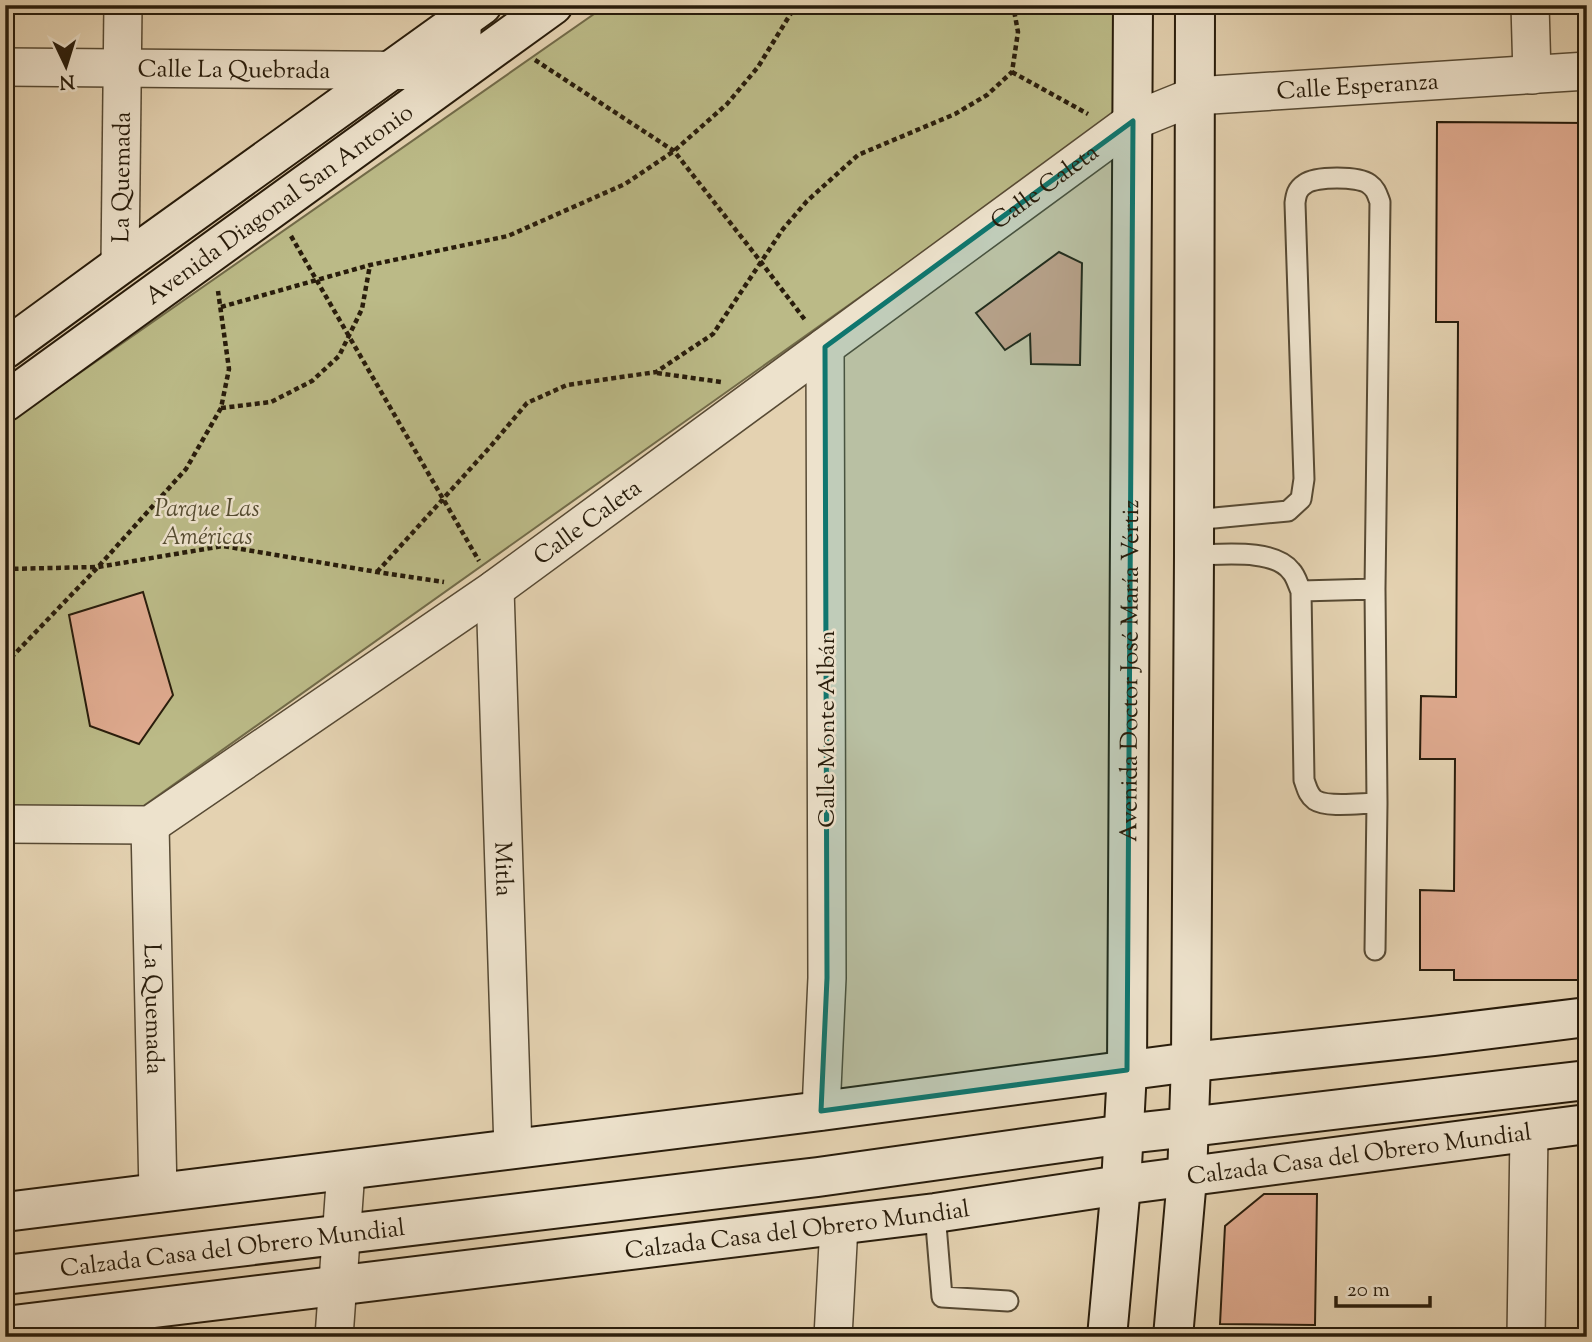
<svg xmlns="http://www.w3.org/2000/svg" width="1592" height="1342" font-family="'Sorts Mill Goudy',serif">
<rect width="100%" height="100%" fill="#e4d2b1"/>
<filter id="stains"><feTurbulence type="fractalNoise" baseFrequency=".00286" numOctaves="4"/><feColorMatrix values="0 0 0 0 .2 0 0 0 0 .09 0 0 0 0 .02 0 0 0 .5 -.17"/></filter>
<radialGradient id="worn" r=".72"><stop offset=".6" stop-color="#630" stop-opacity="0"/><stop offset="1" stop-color="#630" stop-opacity=".3"/></radialGradient>
<path fill="#bbba87" stroke="#726b49" stroke-width="2" d="M607 5H1116L1118 114 142 807 5 806V425Z"/>
<path fill="#dfaa8f" stroke="#281c0b" stroke-width="2" d="M1437 122 1587 123V980H1454V970H1420V890L1454 891 1455 759H1420L1421 696 1456 697 1458 322H1436Z
M1059 252 1082 263 1080 365 1031 364 1030 334 1005 350 976 313Z
M143 592 173 695 139 744 90 726 69 615Z
M1264 1194H1317L1315 1325 1220 1324 1225 1226Z"/>
<g fill="none" stroke-linecap="round" stroke-linejoin="round">
<g stroke="#574a34" stroke-width="23">
<path id="lane" d="M1193 520 1288 511 1301 499 1304 479 1295 203C1296 195 1297 189 1305 184 1316 176 1358 176 1369 184 1376 189 1377 194 1380 202L1375 589 1377 803 1375 950
M1194 555C1220 555 1274 548 1291 571 1296 576 1298 585 1301 591L1304 780C1307 788 1308 795 1315 800 1327 808 1362 803 1377 803
M1301 591 1375 589
M935 1213 942 1297 1008 1301"/>
</g>
<g stroke="#574a34" stroke-width="40">
<g id="street">
<path d="M1530 5 1532 75"/>
<path id="s1" d="M5 67 462 71V5"/>
<path id="s2" d="M120 265 123 5"/>
<path id="s3" d="M495 589 513 1149"/>
<path id="s4" d="M5 824 150 825 495 589 1133 121 1195 96 1587 71"/>
<path id="s5" d="M150 825 158 1193"/>
<path d="M821 1111 827 978 825 347"/>
<path d="M334 1337 346 1170"/>
<path d="M833 1337 839 1225"/>
<path d="M1526 1337 1529 1133"/>
</g>
</g>
<g stroke="#281c0b" stroke-width="42">
<g id="secondary">
<path d="M5 349 120 265 482 5"/>
<path id="s6" d="M5 402 553 5"/>
<path d="M5 1212 821 1111 1191 1062 1433 1036 1587 1017"/>
<path id="s7" d="M5 1275 818 1177 1125 1134 1189 1127 1587 1080"/>
<path id="s8" d="M5 1326 935 1213 1121 1185 1587 1124"/>
<path id="s9" d="M1107 1337 1121 1185 1127 1070 1133 5"/>
<path d="M1173 1337 1187 1178 1191 1062 1194 555 1195 5"/>
</g>
</g>
<path stroke="#281c0b" stroke-width="4.5" stroke-dasharray="5 3.5" stroke-linecap="butt" d="M535 60 674 151 761 262 805 320
M1012 72 1088 114
M291 236 479 561
M221 307 370 265 508 236 625 184 674 151 727 104 758 67 796 5
M657 373 721 382
M221 408 271 402 312 381 339 356 362 309 370 265
M5 569 98 567 223 546 377 572 444 582
M377 572 490 447 527 403 567 385 656 372 713 334 783 229 807 201 858 155 955 114 987 95 1012 72 1018 32 1013 5
M5 664 98 567 186 469 221 408 229 369 218 291"/>
<use href="#lane" stroke="#ede2cc" stroke-width="19"/>
<use href="#street" stroke="#ede2cc" stroke-width="37"/>
<use href="#secondary" stroke="#ede2cc" stroke-width="38"/>
</g>
<path fill="#0f766e" fill-opacity="0.2" stroke="#0f766e" stroke-width="5" stroke-linejoin="round" d="M1133 121 1127 1070 821 1111 827 978 825 347Z"/>
<g text-anchor="middle" stroke-width="5" stroke-linejoin="round" paint-order="stroke">
<g font-size="24" fill="#281c0b" stroke="#ede2cc">
<text dy="8" stroke="none"><textPath href="#s1" startOffset="229">Calle La Quebrada</textPath></text>
<text dy="8" stroke="none"><textPath href="#s4" startOffset="1584">Calle Esperanza</textPath></text>
<text dy="8" stroke="none"><textPath href="#s2" startOffset="88">La Quemada</textPath></text>
<text dy="8" stroke="none"><textPath href="#s4" startOffset="1244">Calle Caleta</textPath></text>
<text dy="8" stroke="none"><textPath href="#s6" startOffset="338">Avenida Diagonal San Antonio</textPath></text>
<text dy="8" stroke="none"><textPath href="#s4" startOffset="677">Calle Caleta</textPath></text>
<text dy="8" stroke="none"><textPath href="#s9" startOffset="667">Avenida Doctor José María Vértiz</textPath></text>
<text transform="translate(826 729) rotate(-90)" y="8">Calle Monte Albán</text>
<text dy="8" stroke="none"><textPath href="#s3" startOffset="280">Mitla</textPath></text>
<text dy="8" stroke="none"><textPath href="#s5" startOffset="184">La Quemada</textPath></text>
<text dy="8" stroke="none"><textPath href="#s8" startOffset="1365">Calzada Casa del Obrero Mundial</textPath></text>
<text dy="8" stroke="none"><textPath href="#s8" startOffset="798">Calzada Casa del Obrero Mundial</textPath></text>
<text dy="8" stroke="none"><textPath href="#s7" startOffset="229">Calzada Casa del Obrero Mundial</textPath></text>
</g>
<g font-size="24" font-style="italic" fill="#544b30" stroke="#ede2cc">
<text x="207" y="516">Parque Las<tspan x="207" dy="28">Américas</tspan></text>
</g>
</g>
<rect width="1592" height="1342" fill="none" stroke="#e4d2b1" stroke-width="28"/>
<rect x="7" y="7" width="1578" height="1328" fill="none" stroke="#281c0b" stroke-width="3.5"/>
<rect x="14" y="14" width="1564" height="1314" fill="none" stroke="#281c0b" stroke-width="2"/>
<g transform="translate(66 66) rotate(176)" stroke="#ede2cc" stroke-width="5" paint-order="stroke">
<path d="M0-5L12 26L0 18L-12 26Z" fill="#281c0b"/>
<text y="-10" font-size="19" font-weight="bold" text-anchor="middle" fill="#281c0b">N</text>
</g>
<path d="M1336 1296v10h94v-10" fill="none" stroke="#281c0b" stroke-width="3.5"/>
<text x="1347" y="1296" font-size="21" fill="#281c0b" stroke="#ede2cc" stroke-width="5" paint-order="stroke">20 m</text>
<rect width="100%" height="100%" filter="url(#stains)"/>
<rect width="100%" height="100%" fill="url(#worn)"/>
</svg>
